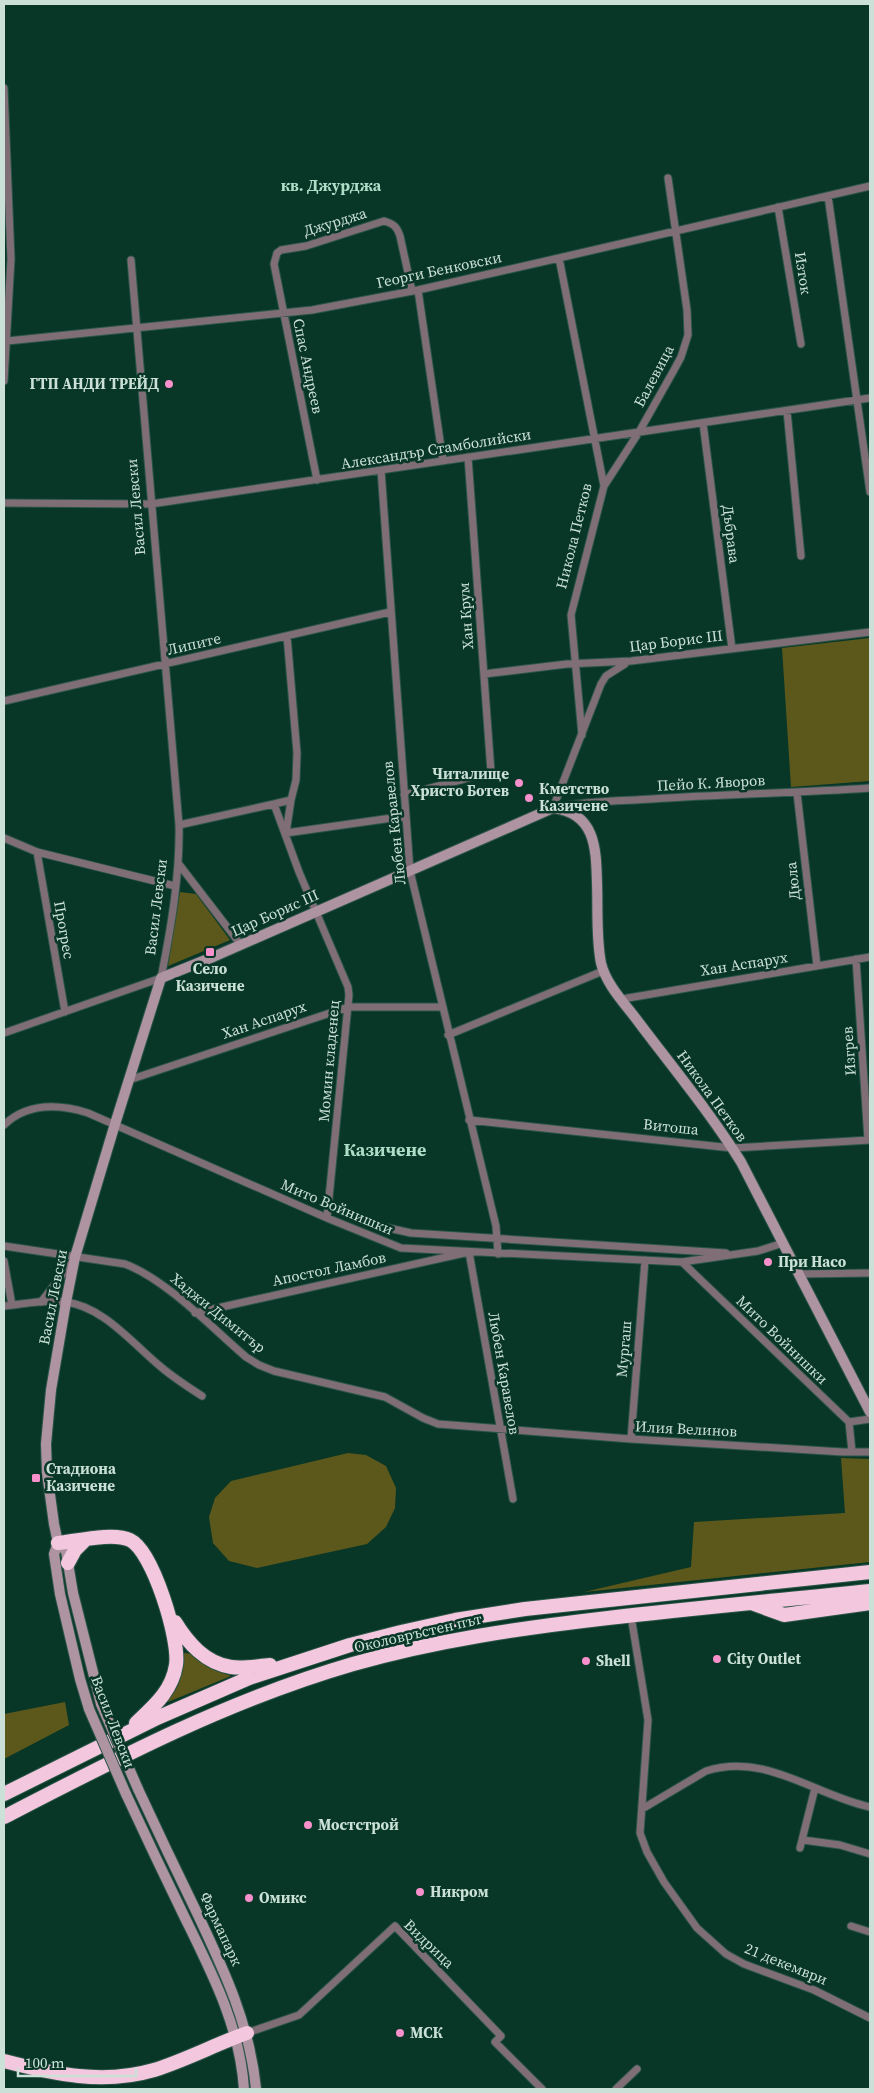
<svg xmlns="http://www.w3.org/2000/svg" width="874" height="2093" font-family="'Source Serif 4',serif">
<rect width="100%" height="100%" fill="#083627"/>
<path fill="#5c581b" d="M870 638V781L791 787 782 648Z
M180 892 196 894 230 940 168 966Z
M348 1453 366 1455 386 1466 396 1488 395 1508 386 1527 367 1544 257 1568 229 1561 213 1543 209 1517 215 1498 231 1481Z
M841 1458 870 1459V1562L584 1592 691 1567 694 1522 845 1513Z
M185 1653 191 1654 210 1668 231 1676 168 1702 167 1701 183 1654Z
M65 1702 69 1725 4 1759V1714Z"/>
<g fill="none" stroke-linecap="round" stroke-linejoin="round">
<g stroke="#2b5547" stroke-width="9">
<path id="street" d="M4 88 11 259 4 381
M828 196 870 492
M778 207 801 344
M559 258 604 486 571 615 582 735
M418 290 443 461
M7 341 312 310 418 290 559 258 870 186
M787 411 801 556
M703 423 732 649
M381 470 410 871 496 1226 498 1254
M317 480 274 264 277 253 281 250 306 246 384 221C394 224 397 227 400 236L412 291
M604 486 639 432 674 370 681 357 688 335 687 310 668 178
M4 503 151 504 870 398
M287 636 297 753 296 780 291 800 274 804 299 872 348 987 349 995 327 1218
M484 674 567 664 631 661 870 632
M4 701 390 612
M797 793 817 966
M404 795 491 772 468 457
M291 800 286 833 406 816
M556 807C588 801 620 801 652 799 725 794 798 793 870 788
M553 808 601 684 606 676 625 664
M179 825 274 804
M4 838 37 852 175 886
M37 852 65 1012
M178 863 241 945
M856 959 868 1140
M622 999 870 957
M4 1033 161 978C171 928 180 875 179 825L131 260
M448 1035 603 971
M129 1080 348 1007H442
M469 1120 732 1148 870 1140
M4 1125C28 1102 59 1104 88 1113L327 1218 401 1248 682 1262 758 1251 783 1243
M329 1204 384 1227 411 1233 726 1253
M4 1246 125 1264C167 1280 212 1328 246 1357L259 1365 274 1371 385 1397 423 1418 438 1424 631 1439 843 1452H870
M4 1261 12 1305
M682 1262 849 1422 870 1419
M799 1274 870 1273
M41 1302 73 1261
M4 1306C24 1304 45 1299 65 1302 103 1306 133 1344 161 1367 174 1378 188 1387 202 1396
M195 1313 469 1252 513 1499
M849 1422 852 1452
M631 1439 645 1260
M631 1616 648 1720 640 1833 647 1852 664 1882 697 1928 726 1954 744 1964 814 1990 870 2018
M642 1809 706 1771C766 1752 814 1795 870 1807
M803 1840 840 1845 870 1854
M800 1848 815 1788
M851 1926 870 1932
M247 2033 299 2015 395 1926 501 2036 495 2042 542 2089
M616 2089 637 2069"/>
</g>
<g stroke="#2b5547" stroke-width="12">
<path id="secondary" d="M58 1543 54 1554 60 1594 80 1679 89 1709
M101 1704 73 1593 66 1551 58 1543 54 1524 47 1473 46 1444 51 1390 66 1302 75 1257 115 1124 161 978 213 957 553 808C596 813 596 849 597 883 598 909 596 938 601 963 606 985 627 1006 640 1024 674 1069 711 1114 741 1162L870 1412
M138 1789C157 1830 177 1872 197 1913 224 1970 250 2025 256 2089
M126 1794C145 1835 165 1877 185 1918 212 1973 240 2027 244 2089"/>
</g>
<g stroke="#2b5547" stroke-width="16">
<path id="highway" d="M58 1543C77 1541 113 1532 130 1540 153 1551 180 1640 176 1665 172 1691 154 1706 136 1723
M68 1563 75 1550 85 1540
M754 1604 784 1615 870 1603
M175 1622C188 1643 205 1663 231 1667 243 1669 257 1666 270 1665
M4 1794 157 1718 249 1678 350 1645 401 1632 455 1620 525 1609 870 1572
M4 1817C118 1758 229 1700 353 1664 437 1640 522 1628 608 1618 695 1608 783 1600 870 1591
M4 2061C54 2074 103 2085 154 2070 186 2060 216 2044 247 2033"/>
</g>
<use href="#street" stroke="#806e77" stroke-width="7"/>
<use href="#secondary" stroke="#ae93a1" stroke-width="10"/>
<use href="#highway" stroke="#f3c8de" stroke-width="14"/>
<g stroke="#2b5547" stroke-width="12" stroke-linecap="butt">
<path id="secondary-bridge" d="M101 1704 138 1789
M89 1709 126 1794"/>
</g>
<use href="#secondary-bridge" stroke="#ae93a1" stroke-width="10"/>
</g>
<g fill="#f890cb" stroke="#083627" stroke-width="2">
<circle cx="169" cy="384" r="5"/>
<circle cx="519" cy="783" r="5"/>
<circle cx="529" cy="798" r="5"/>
<rect x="205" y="947" width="10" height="10" rx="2.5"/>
<circle cx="768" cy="1262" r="5"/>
<rect x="31" y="1473" width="10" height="10" rx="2.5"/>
<circle cx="717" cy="1659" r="5"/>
<circle cx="586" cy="1661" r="5"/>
<circle cx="308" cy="1825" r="5"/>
<circle cx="420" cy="1892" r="5"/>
<circle cx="249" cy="1898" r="5"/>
<circle cx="400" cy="2033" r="5"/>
</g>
<g text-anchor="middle" stroke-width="5" stroke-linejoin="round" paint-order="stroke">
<g font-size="15" fill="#cbe1d7" stroke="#083627">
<text transform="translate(335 222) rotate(-17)" y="5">Джурджа</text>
<text transform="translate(439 270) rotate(-12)" y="5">Георги Бенковски</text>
<text transform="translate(803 273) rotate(81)" y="5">Изток</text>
<text transform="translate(308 366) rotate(78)" y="5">Спас Андреев</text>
<text transform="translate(654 376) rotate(-62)" y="5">Балевица</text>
<text transform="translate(436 449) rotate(-9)" y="5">Александър Стамболийски</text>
<text transform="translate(136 507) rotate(-95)" y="5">Васил Левски</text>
<text transform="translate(731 534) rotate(83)" y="5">Дъбрава</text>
<text transform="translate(574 536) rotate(-76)" y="5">Никола Петков</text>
<text transform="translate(466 616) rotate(-94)" y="5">Хан Крум</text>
<text transform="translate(676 641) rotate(-7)" y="5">Цар Борис III</text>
<text transform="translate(194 644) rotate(-13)" y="5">Липите</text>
<text transform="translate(711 783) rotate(-3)" y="5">Пейо К. Яворов</text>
<text transform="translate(394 823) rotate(-96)" y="5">Любен Каравелов</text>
<text transform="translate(793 881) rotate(-96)" y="5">Дюла</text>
<text transform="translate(156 907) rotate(-83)" y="5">Васил Левски</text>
<text transform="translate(275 913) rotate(-24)" y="5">Цар Борис III</text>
<text transform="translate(64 930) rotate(80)" y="5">Прогрес</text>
<text transform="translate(744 964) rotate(-9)" y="5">Хан Аспарух</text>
<text transform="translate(264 1020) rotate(-19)" y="5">Хан Аспарух</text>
<text transform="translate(849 1051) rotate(-94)" y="5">Изгрев</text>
<text transform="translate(329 1061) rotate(-85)" y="5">Момин кладенец</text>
<text transform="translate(712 1096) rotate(54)" y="5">Никола Петков</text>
<text transform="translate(671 1127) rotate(6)" y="5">Витоша</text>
<text transform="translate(337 1207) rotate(23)" y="5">Мито Войнишки</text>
<text transform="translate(329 1269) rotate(-12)" y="5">Апостол Ламбов</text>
<text transform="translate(53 1297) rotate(-79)" y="5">Васил Левски</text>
<text transform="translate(218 1313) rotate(39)" y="5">Хаджи Димитър</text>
<text transform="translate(782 1340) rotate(44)" y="5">Мито Войнишки</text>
<text transform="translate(624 1349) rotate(-85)" y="5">Мургаш</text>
<text transform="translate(504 1373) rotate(80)" y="5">Любен Каравелов</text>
<text transform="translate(686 1429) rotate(3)" y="5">Илия Велинов</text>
<text transform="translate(418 1633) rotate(-13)" y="5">Околовръстен път</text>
<text transform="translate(113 1722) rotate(69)" y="5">Васил Левски</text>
<text transform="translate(221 1929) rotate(65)" y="5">Фармапарк</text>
<text transform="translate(429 1944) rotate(44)" y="5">Видрица</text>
<text transform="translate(786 1964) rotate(22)" y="5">21 декември</text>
</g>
<g font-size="15" font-weight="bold" fill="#cbe1d7" stroke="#083627" text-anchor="start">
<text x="159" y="389" text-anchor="end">ГТП АНДИ ТРЕЙД</text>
<text x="509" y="779" text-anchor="end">Читалище<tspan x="509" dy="17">Христо Ботев</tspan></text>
<text x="539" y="794">Кметство<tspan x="539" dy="17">Казичене</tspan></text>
<text x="210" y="974" text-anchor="middle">Село<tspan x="210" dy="17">Казичене</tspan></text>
<text x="778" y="1267">При Насо</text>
<text x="46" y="1474">Стадиона<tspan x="46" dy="17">Казичене</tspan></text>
<text x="727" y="1664">City Outlet</text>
<text x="596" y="1666">Shell</text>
<text x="318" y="1830">Мостстрой</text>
<text x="430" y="1897">Никром</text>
<text x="259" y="1903">Омикс</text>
<text x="410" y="2038">МСК</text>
</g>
<g font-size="16" font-weight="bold" fill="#afddc8" stroke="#083627">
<text x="331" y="191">кв. Джурджа</text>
</g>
<g font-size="18" font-weight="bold" fill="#afddc8" stroke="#083627">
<text x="385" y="1156">Казичене</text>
</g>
</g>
<rect width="874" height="2093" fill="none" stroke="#cbe1d7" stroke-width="10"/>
<path d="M18 2068v8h118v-8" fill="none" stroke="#cbe1d7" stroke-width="2.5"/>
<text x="25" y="2068" font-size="15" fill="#cbe1d7" stroke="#083627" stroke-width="4" paint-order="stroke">100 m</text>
</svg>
